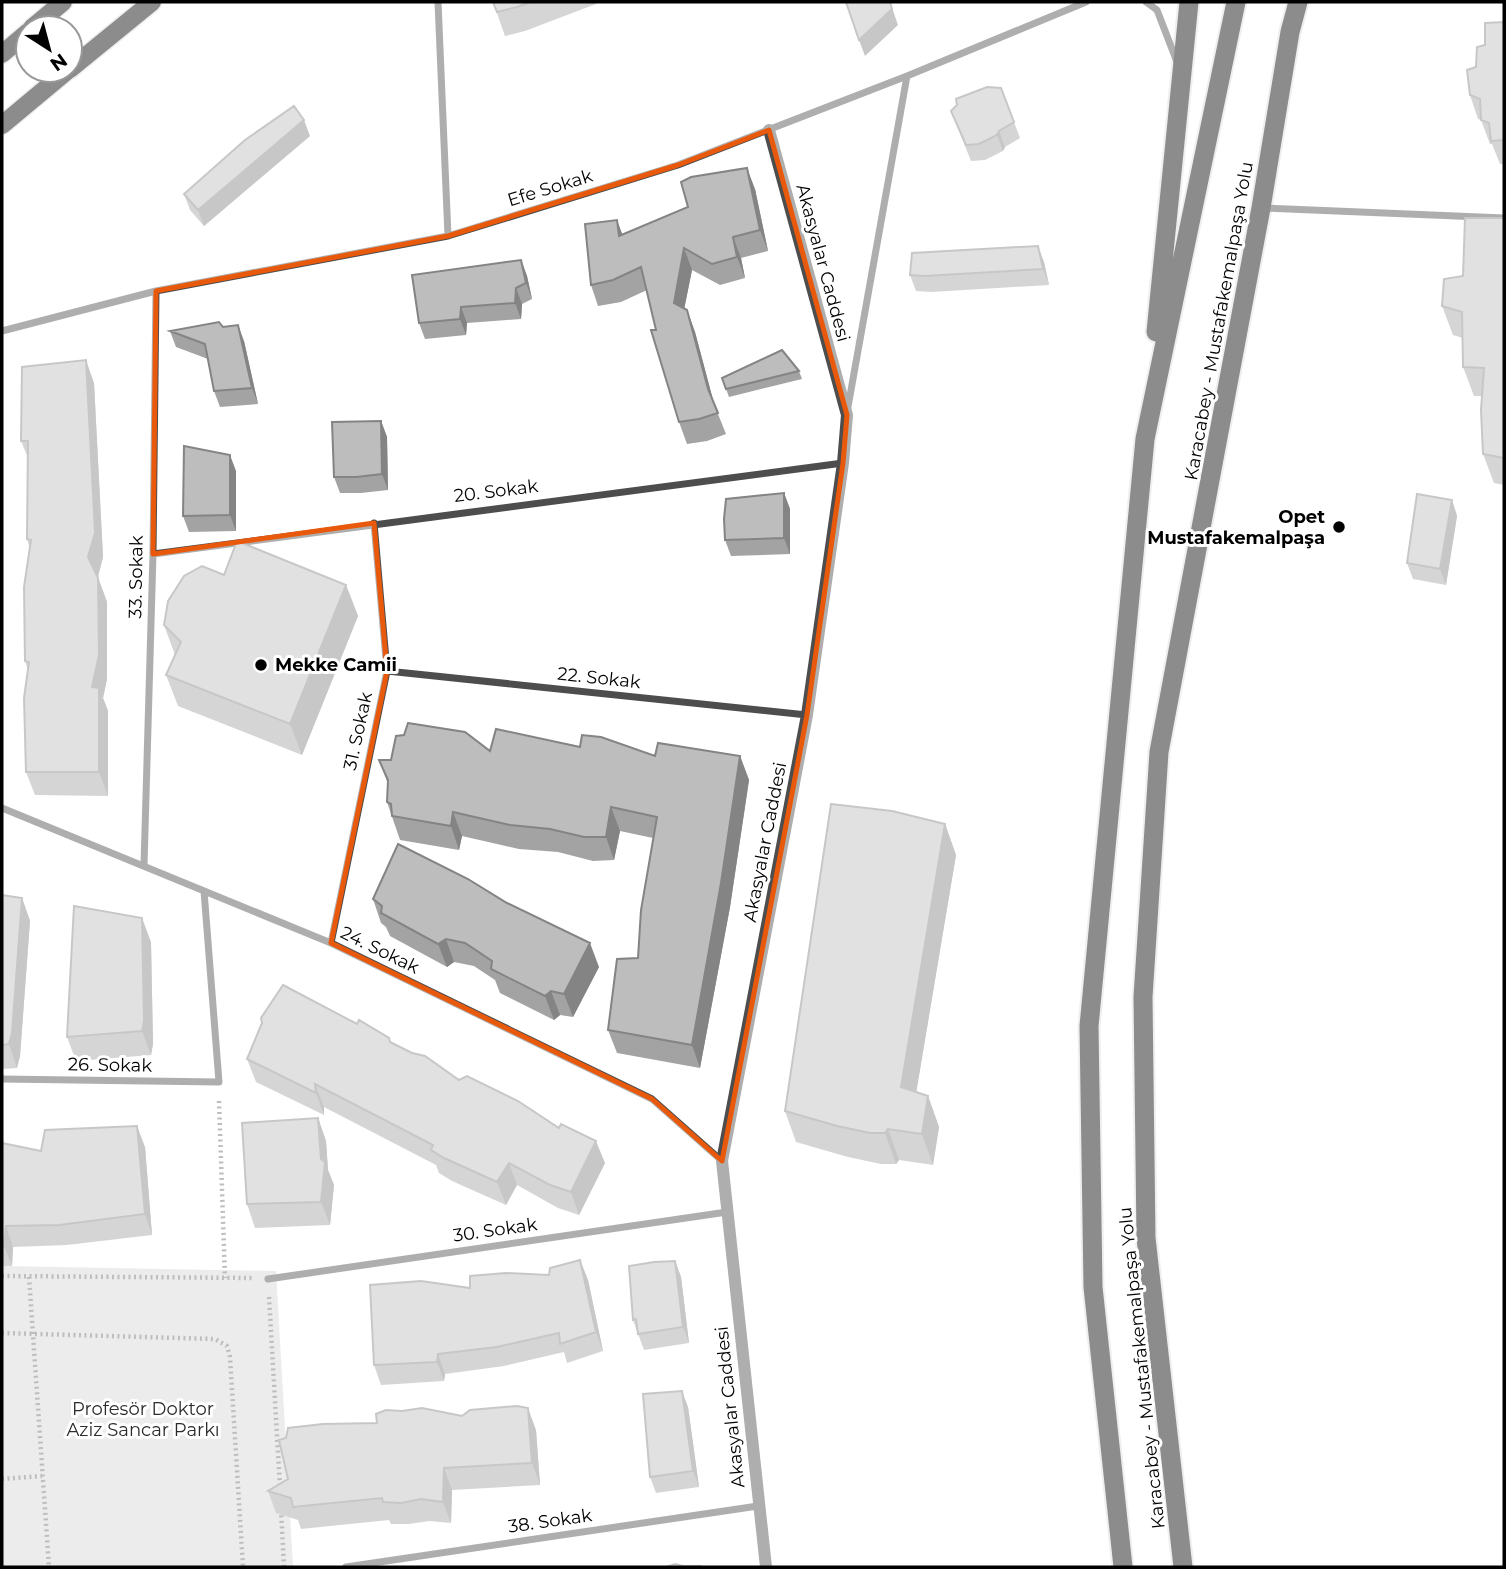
<svg xmlns="http://www.w3.org/2000/svg" width="1506" height="1569" font-family="Montserrat,sans-serif">
<rect width="100%" height="100%" fill="#fff"/>
<path fill="#d4d4d4" d="M2 1266 276 1271 293 1567H2Z"/>
<g fill="none" stroke-linecap="round" stroke-linejoin="round">
<g stroke="#dbdbdb" stroke-width="21">
<path id="primary" d="M32 28 63 2
M2 54 28 32
M70 69 152 2
M2 125 68 70"/>
</g>
<g stroke="#dbdbdb" stroke-width="23">
<path id="trunk" d="M1156 332 1189 2
M1123 1567 1093 1287 1089 1026 1145 439 1236 2
M1183 1567 1146 1238 1143 997 1159 752 1261 208 1290 32 1298 2"/>
</g>
<path stroke="#6f6f6f" stroke-width="4.5" stroke-dasharray="2 3.5" stroke-linecap="butt" d="M219 1101 225 1278
M2 1276 253 1278
M29 1277 49 1567
M269 1297 280 1487
M2 1333 215 1339 227 1346 230 1357 243 1567
M2 1479 42 1476
M281 1510 284 1567"/>
<path stroke="#4d4d4d" stroke-width="7" d="M438 2 448 236
M1146 2 1157 10 1177 62
M1264 208 1504 218
M2 331 156 291 448 236 678 165 907 76 1086 2
M848 407 907 76
M153 554 843 463
M387 671 807 715
M2 808 331 943 652 1099 722 1161
M144 865 153 554 156 291
M331 943 387 671 374 523
M2 1079 219 1082 204 891
M268 1279 727 1212
M346 1567 758 1506"/>
<path stroke="#4d4d4d" stroke-width="12" d="M766 1567 722 1161 807 715 843 463 847 415 769 130"/>
<use href="#primary" stroke="#000" stroke-width="18"/>
<use href="#trunk" stroke="#000" stroke-width="19"/>
</g>
<path fill="#a3a3a3" d="M493 2H595L596 4 525 31 505 36Z
M1504 22V164H1500L1492 144H1490L1481 120 1478 119 1470 95 1485 45Z
M1001 88 1020 138 1005 147 1003 151 985 160 971 161 951 111Z
M310 136 204 226 190 210 184 194Z
M755 189 768 251 741 258 745 278 720 285 692 270 684 309 687 310 695 332 714 404 726 434 707 441 687 444 679 422 647 290 621 302 598 306 591 285 617 220 622 234Z
M1504 218V485L1494 483 1483 454 1482 396H1474L1463 367V338L1453 335 1442 306Z
M521 260 527 276 532 299 522 304 521 319 467 323 466 335 425 339 419 323Z
M1044 262 1049 285 931 292 916 291 910 275Z
M170 331 244 341 258 404 220 407 214 391 208 359 176 347Z
M799 371 802 379 729 397 722 378Z
M94 383 103 557 98 577 107 602V679L103 698 108 711V796L35 795 26 772 28 670 25 661 30 549 27 539 28 458 21 441Z
M381 421 387 437 388 490 361 493H340L334 477Z
M236 471V531L189 532 183 516Z
M784 493 790 509V554L731 556 725 540Z
M1452 500 1457 516 1446 585 1413 579 1407 563Z
M224 575 346 585 358 616 302 755 178 706 166 675 175 655 164 625Z
M580 747 655 756H740L749 780 730 907 700 1068 617 1053 608 1030 638 958 653 838 620 831 614 860 593 861 558 852 519 849 462 836 459 850 400 840 387 802 388 784 379 760 490 751Z
M945 824 956 855 916 1092 928 1096 939 1127 933 1165 899 1160 896 1164H881L848 1157 796 1142 785 1111Z
M2 895 22 898 30 921 20 1056 17 1068 2 1069Z
M373 899 599 967 573 1017 560 1015 554 1020 500 993 495 980 474 966 454 962 447 967 390 936 386 927 381 923Z
M151 942 153 1044 151 1055 76 1061 67 1037Z
M357 1024 459 1080 605 1163 579 1215 558 1208 517 1185 506 1205 452 1181 439 1173 436 1165 324 1107V1115L256 1082 247 1059Z
M318 1118 326 1141 328 1170 334 1185 330 1225 255 1228 247 1204Z
M2 1143 41 1151 145 1147 152 1235 67 1245 13 1247 12 1266H2Z
M580 1260 588 1280 603 1351 567 1363 564 1352 504 1366 445 1374 444 1381 381 1385 374 1365 470 1288 549 1275Z
M675 1261 681 1277 689 1343 644 1350 633 1320Z
M688 1407 699 1487 656 1493 650 1477Z
M377 1423 536 1430 540 1485 452 1490 451 1523 429 1521 409 1524H391L389 1520 301 1529 298 1520 276 1513 268 1491Z"/>
<path fill="#848484" d="M890 2 898 25 865 56 859 40Z
M304 120 310 136 204 226 198 210Z
M999 131 1005 147 1003 151 997 135Z
M747 168 755 189 768 251 760 230Z
M617 220 625 242 619 236Z
M733 237 741 258 745 278 737 257Z
M1038 246 1044 262 1049 285 1043 269Z
M684 248 692 270 681 325 674 303Z
M521 260 527 276 532 299 526 283Z
M516 288 522 304 521 319 515 303Z
M461 307 467 323 466 335 460 319Z
M687 310 695 332 716 411 708 389Z
M238 325 244 341 258 404 252 388Z
M86 360 94 383 103 557 97 580 88 557Z
M381 421 387 437 388 490 382 474Z
M230 455 236 471V531L230 515Z
M784 493 790 509V554L784 538Z
M1452 500 1457 516 1446 585 1440 569Z
M98 578 107 602V679L103 698 108 711V796L99 772 92 687Z
M346 585 358 616 302 755 290 724Z
M740 756 749 780 730 907 700 1068 692 1045Z
M611 807 620 831 614 860 606 837Z
M453 812 462 836 459 850 451 826Z
M945 824 956 855 912 1118 901 1087Z
M22 898 30 921 20 1056 17 1068 9 1044Z
M142 918 151 942 153 1044 151 1055 142 1031Z
M446 939 454 962 447 967 438 944Z
M590 943 599 967 573 1017 564 994Z
M551 991 560 1015 554 1020 545 996Z
M315 1084 324 1107V1115L316 1093Z
M928 1096 939 1127 933 1165 922 1134Z
M318 1118 326 1141 328 1170 334 1185 330 1225 321 1202V1159Z
M137 1126 145 1147 152 1235 145 1214Z
M888 1129 899 1160 896 1164 885 1133Z
M596 1141 605 1163 579 1215 571 1192Z
M509 1163 517 1185 506 1205 497 1182Z
M6 1226 13 1247 12 1266 4 1246Z
M580 1260 588 1280 603 1351 596 1332Z
M675 1261 681 1277 689 1343 683 1327Z
M438 1354 445 1374 444 1381 437 1362Z
M682 1391 688 1407 699 1487 693 1471Z
M528 1408 536 1430 540 1485 532 1463Z
M444 1468 452 1490 451 1523 443 1502Z"/>
<path fill="#bdbdbd" stroke="#848484" stroke-width="2" d="M493 2H531L517 7 497 12Z
M846 2H890L892 9 859 40Z
M1504 22V140L1491 141 1489 123 1481 120 1480 99 1470 95 1467 70 1476 67 1477 47 1485 45V23Z
M987 87 1001 88 1014 122 999 131 997 135 979 144 966 145 951 111 957 105 956 99Z
M294 106 304 120 198 210 184 194 245 140Z
M747 168 760 230 733 237 737 257 712 264 684 248 674 303 687 310 708 389 718 413 699 419 679 422 651 330H656L641 267 613 280 591 285 585 224 617 220 619 236 688 207 681 182 691 177Z
M1465 218H1504V458L1483 454 1481 410 1484 368 1463 367 1462 312 1442 306 1444 279 1463 276Z
M1038 246 1043 269 925 276 910 275 912 253Z
M521 260 526 283 516 288 515 303 461 307 460 319 419 323 412 275Z
M219 322 223 327 238 325 252 388 214 391 205 344 170 331Z
M782 350 799 371 726 389 722 378Z
M86 360 95 533 88 557 98 578 99 655 92 687 99 688V772H26L24 698 29 662 25 661 24 587 31 540 27 539 28 441H21L22 367Z
M381 421 382 474 356 477H334L332 422Z
M184 446 230 455V515L183 516Z
M784 493V538L725 540 724 519 726 499Z
M1417 494 1452 500 1440 569 1407 563Z
M237 541 346 585 290 724 166 675 181 642 164 625 168 601 184 576 202 566 224 575Z
M408 723 465 732 490 751 496 729 580 747 582 735 601 737 655 756 658 743 740 756 721 883 692 1045 608 1030 617 959 638 958 641 910 657 817 611 807 606 837H584L550 829 510 825 453 812 451 826 392 816 391 804 387 802 388 780 379 760H391L396 736 404 735Z
M831 804 892 811 945 824 901 1087 928 1096 922 1134 888 1129 885 1133H870L837 1126 785 1111Z
M398 844 468 879 507 903 590 943 564 994 551 991 545 996 491 969 492 961 465 943 446 939 438 944 381 913 382 906 373 899Z
M2 895 22 898 12 1033 9 1044 2 1045Z
M74 906 142 918 144 1021 142 1031 67 1037Z
M283 985 357 1024 359 1020 389 1038 390 1042 412 1053 425 1056 459 1080 467 1076 518 1101 559 1128 561 1124 596 1141 571 1192 550 1185 509 1163 497 1182 444 1158 431 1150 433 1145 315 1084 316 1093 247 1059 262 1023 261 1018Z
M318 1118 321 1159 325 1162 321 1202 247 1204 242 1123Z
M137 1126 145 1214 59 1225 6 1226 4 1246H2V1143L41 1151 45 1130Z
M580 1260 596 1332 560 1344 559 1333 497 1347 438 1354 437 1362 374 1365 370 1285 421 1281 470 1288V1276L506 1273 549 1275 550 1268Z
M675 1261 683 1327 638 1334 636 1319 633 1320 629 1266 654 1262Z
M682 1391 693 1471 650 1477 643 1394Z
M517 1406 528 1408 532 1463 444 1468 443 1502 421 1499 401 1503 383 1502 382 1498 293 1507 291 1498 268 1491 288 1479 279 1440 286 1438 288 1428 323 1424 377 1423 376 1414 386 1410 402 1411 422 1408 462 1416 470 1410Z
M675 1564 683 1566H701V1567H666Z"/>
<path d="M0 0H1506V1569H0ZM769 130 847 415 843 463 807 715 722 1161 652 1099 331 943 387 671 374 523 153 554 156 291 448 236 678 165Z" fill="#fff" fill-opacity=".55" fill-rule="evenodd"/>
<path fill="none" stroke="#e8590c" stroke-width="5" stroke-linejoin="round" d="M769 130 847 415 843 463 807 715 722 1161 652 1099 331 943 387 671 374 523 153 554 156 291 448 236 678 165Z"/>
<g fill="#000" stroke="#fff" stroke-width="2.5">
<circle cx="1339" cy="527" r="7"/>
<circle cx="261" cy="665" r="7"/>
</g>
<g text-anchor="middle" stroke-width="6" stroke-linejoin="round" paint-order="stroke">
<g font-size="18" fill="#000" stroke="#fff">
<text transform="translate(550 188) rotate(-17)" y="6">Efe Sokak</text>
<text transform="translate(823 263) rotate(75)" y="6">Akasyalar Caddesi</text>
<text transform="translate(1219 321) rotate(-80)" y="6">Karacabey - Mustafakemalpaşa Yolu</text>
<text transform="translate(496 491) rotate(-7)" y="6">20. Sokak</text>
<text transform="translate(136 577) rotate(-89)" y="6">33. Sokak</text>
<text transform="translate(599 678) rotate(6)" y="6">22. Sokak</text>
<text transform="translate(358 731) rotate(-78)" y="6">31. Sokak</text>
<text transform="translate(765 842) rotate(-79)" y="6">Akasyalar Caddesi</text>
<text transform="translate(380 950) rotate(26)" y="6">24. Sokak</text>
<text transform="translate(110 1065) rotate(1)" y="6">26. Sokak</text>
<text transform="translate(495 1230) rotate(-8)" y="6">30. Sokak</text>
<text transform="translate(1142 1368) rotate(-96)" y="6">Karacabey - Mustafakemalpaşa Yolu</text>
<text transform="translate(730 1407) rotate(-96)" y="6">Akasyalar Caddesi</text>
<text transform="translate(550 1521) rotate(-8)" y="6">38. Sokak</text>
</g>
<g font-size="18" font-weight="bold" fill="#000" stroke="#fff" text-anchor="end">
<text x="1325" y="523">Opet<tspan x="1325" dy="21">Mustafakemalpaşa</tspan></text>
<text x="275" y="671" text-anchor="start">Mekke Camii</text>
</g>
<g font-size="18" fill="#2b2b2b" stroke="#fff">
<text x="143" y="1415">Profesör Doktor<tspan x="143" dy="21">Aziz Sancar Parkı</tspan></text>
</g>
</g>
<rect width="1506" height="1569" fill="none" stroke="#000000" stroke-width="7"/>
<g transform="translate(49 49) rotate(144)"><circle r="33" fill="#ffffff" stroke="#999999" stroke-width="2"/>
<path d="M0-5L12 26L0 18L-12 26Z" fill="#000000"/>
<text y="-10" font-size="19" font-weight="bold" text-anchor="middle" fill="#000000">N</text>
</g>
</svg>
